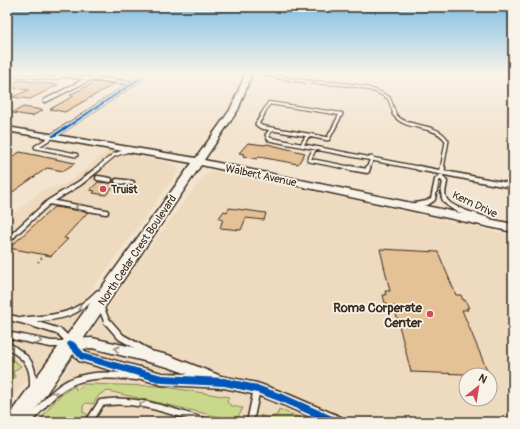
<svg xmlns="http://www.w3.org/2000/svg" width="520" height="429" font-family="Pangolin,sans-serif">
<rect width="100%" height="100%" fill="#f2e4cf"/>
<filter id="ink" filterUnits="userSpaceOnUse"><feTurbulence type="fractalNoise" baseFrequency=".025" numOctaves="2"/><feDisplacementMap in="SourceGraphic" scale="8" xChannelSelector="R" yChannelSelector="G"/><feConvolveMatrix kernelMatrix="1 2 1 2 8 2 1 2 1" color-interpolation-filters="sRGB"/></filter>
<g filter="url(#ink)">
<path fill="#eedabe" fill-rule="evenodd" d="M109 148 125 151 132 155 173 164 178 168 179 171 86 297 77 318 43 366 17 391 7 405V219L42 190 62 185 74 179 106 152 105 151Z
M210 172H217L274 185 307 190 513 236V422H39L48 408 62 377 135 267 203 177ZM466 375H490V399H466Z"/>
<path fill="#cad88b" stroke="#828154" d="M7 356 21 366 13 372 15 377 7 387Z
M83 384 159 386 229 397 227 402C231 407 237 407 243 408L238 417 233 420 108 391 100 394 93 404 86 403 83 406V412L88 415 84 422H39C49 407 59 394 75 386L76 390 80 388Z
M279 409 308 421 311 422H259L261 415C267 420 271 418 277 415Z"/>
<path fill="#e5c196" stroke="#3b2a1e" d="M19 80 57 85H58L30 99 12 97 29 90 7 87Z
M95 82 114 84 65 112 50 109 74 96 70 95Z
M23 107 43 110 32 116 12 113Z
M248 143 265 145 267 144 305 153 298 164 259 157 257 159 243 156 244 154 239 153Z
M20 152 75 163 63 171 47 168 7 196V160Z
M98 182 110 183 113 182 116 184 106 195 93 193 95 191 90 190Z
M54 207 88 212 64 238 68 239 51 256 9 248Z
M229 208 266 213 264 220 246 218 241 230 220 228 223 219 219 218 224 211 227 212Z
M380 249 438 252 456 295H461L463 300H465L469 308H466L468 310H462L489 375 411 372 394 306H388L387 303H385L383 295H386L385 291H390Z"/>
<g fill="none" stroke-linecap="round" stroke-linejoin="round">
<g stroke="#3b2a1e" stroke-width="4.5">
<path id="service-far4" d="M262 73C278 78 294 80 311 82 338 84 366 83 389 98L395 115
M7 74 54 79 63 75
M262 115 269 103 341 114 340 115"/>
</g>
<g stroke="#3b2a1e" stroke-width="5.5">
<path id="service-far3" d="M263 114 257 124 261 127 272 129
M394 114C406 131 436 122 447 141L442 169
M308 135 328 139 341 114
M53 136 36 147 76 155
M302 145 308 135 272 129 267 135 269 139 423 169
M315 148 309 160 355 169
M97 169 114 155 129 150
M368 169 372 158"/>
</g>
<g stroke="#3b2a1e" stroke-width="7">
<path id="service-far2" d="M350 168 367 171 368 168
M418 168 513 186
M441 177 445 182C444 187 442 193 444 198 448 210 478 216 489 220
M98 178 110 180
M117 181 132 183
M49 202 106 212
M415 205 427 203 433 199 437 180 441 177 443 168
M12 236 49 202 80 183 99 168"/>
</g>
<g stroke="#3b2a1e" stroke-width="8">
<path id="service-far1" d="M7 241 13 235
M101 307 107 322
M7 317 28 322
M23 320C57 317 73 318 98 293"/>
</g>
<g stroke="#3b2a1e" stroke-width="9">
<path id="service" d="M25 321 60 332 68 340
M107 321 121 337 148 352
M7 335 51 344H66
M7 345C26 357 34 363 33 386
M28 422C39 410 49 396 62 387 84 372 112 375 137 377
M89 422 101 403C135 396 174 413 207 422
M250 422 257 389"/>
</g>
<g stroke="#3b2a1e" stroke-width="3">
<path id="minor" d="M38 73C53 70 70 76 86 77 91 77 95 73 101 73L94 77 133 82 138 78 142 79 53 138 51 137V135L129 84 90 80 46 102H44V100L84 79Z
M92 338 168 355 221 376 257 383 285 393 341 417 343 422H321L283 405 257 395 224 388 162 385 79 361 65 344 67 340 71 339ZM92 348 168 367 188 374 162 373 87 353 83 349Z"/>
</g>
<g stroke="#3b2a1e" stroke-width="3">
<path id="secondary" d="M246 73H252L238 110 204 160 513 224V232L201 165 27 422H7L9 415 192 163 7 131V127L196 158 230 110Z"/>
</g>
<path stroke="#3b2a1e" stroke-width="2" stroke-dasharray="1 3.5" stroke-linecap="butt" d="M38 262 46 253"/>
<use href="#service-far4" stroke="#f7f3e8" stroke-width="2.5"/>
<use href="#service-far3" stroke="#f7f3e8" stroke-width="3"/>
<use href="#service-far2" stroke="#f7f3e8" stroke-width="4"/>
<use href="#service-far1" stroke="#f7f3e8" stroke-width="5"/>
<use href="#service" stroke="#f7f3e8" stroke-width="6"/>
<use href="#minor" fill="#f7f3e8" fill-rule="evenodd"/>
<use href="#secondary" fill="#f7f3e8" fill-rule="evenodd"/>
<g stroke="#f7f3e8" stroke-width="3">
<path id="cycleway" d="M139 78 141 79 54 137H53L51 136Z
M71 341 74 342 85 354 162 375 224 378 257 385 285 395 339 419 340 422H326L284 403 257 393 224 386 162 383 83 360 80 359 68 346 67 344 68 342Z"/>
</g>
<use href="#cycleway" fill="#0057b8" fill-rule="evenodd"/>
</g>
<defs><path id="oneway-chevron" d="M-2-3.5L2.5 0L-2 3.5" fill="none" stroke-width="1.6" stroke-linecap="round" stroke-linejoin="round"/></defs>
<g stroke="#998e83">
<use href="#oneway-chevron" transform="translate(78 207) rotate(-170)"/>
<use href="#oneway-chevron" transform="translate(81 308) rotate(151)"/>
<use href="#oneway-chevron" transform="translate(39 341) rotate(12)"/>
<use href="#oneway-chevron" transform="translate(117 349) rotate(-167)"/>
<use href="#oneway-chevron" transform="translate(55 394) rotate(-43)"/>
<use href="#oneway-chevron" transform="translate(142 405) rotate(-165)"/>
</g>
</g>
<linearGradient id="sky" x2="0" y2="1"><stop stop-color="#7ebee4"/><stop offset="0.55" stop-color="#f9f3e9"/><stop offset="1" stop-color="#f9f3e9" stop-opacity="0"/></linearGradient>
<rect width="520" height="133" fill="url(#sky)"/>
<g fill="#d1495b" stroke="#f7f3e8" stroke-width="1.5">
<circle cx="103" cy="189" r="4"/>
<circle cx="430" cy="314" r="4"/>
</g>
<g text-anchor="middle" stroke-width="3.5" stroke-linejoin="round" paint-order="stroke">
<g font-size="11" fill="#3b2a1e" stroke="#f7f3e8">
<text transform="translate(261 175) rotate(12)" y="4">Walbert Avenue</text>
<text transform="translate(475 204) rotate(25)" y="4">Kern Drive</text>
<text transform="translate(137 250) rotate(-56)" y="4">North Cedar Crest Boulevard</text>
</g>
<g font-size="11" font-weight="bold" fill="#3b2a1e" stroke="#f7f3e8" text-anchor="start">
<text x="111" y="193">Truist</text>
</g>
<g font-size="13" font-weight="bold" fill="#3b2a1e" stroke="#f7f3e8" text-anchor="end">
<text x="422" y="312">Roma Corperate<tspan x="422" dy="15">Center</tspan></text>
</g>
</g>
<rect width="520" height="429" fill="none" stroke="#f7f3e8" stroke-width="24"/>
<rect x="12" y="12" width="496" height="405" fill="none" stroke="#3b2a1e" stroke-width="1.5" filter="url(#ink)"/>
<g transform="translate(478 387) rotate(30)"><circle r="19" fill="#f7f3e8" stroke="#aca397"/>
<path d="M0-3L7 15L0 10L-7 15Z" fill="#d1495b"/>
<text y="-6" font-size="11" font-weight="bold" text-anchor="middle" fill="#3b2a1e">N</text>
</g>
</svg>
